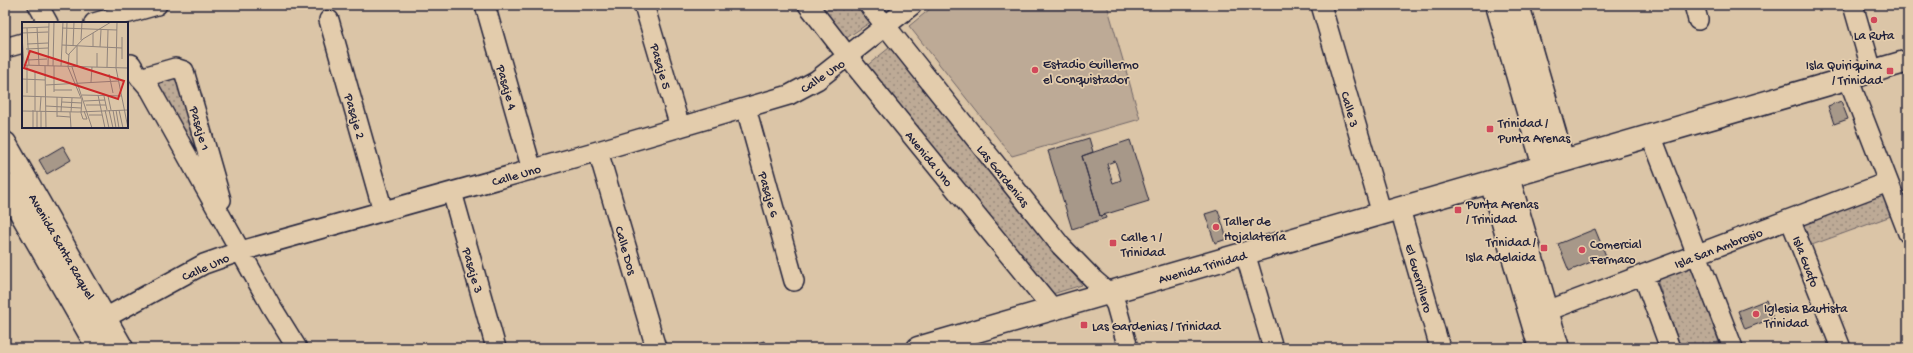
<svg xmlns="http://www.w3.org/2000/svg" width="1913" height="353" font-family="'Gochi Hand',sans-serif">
<defs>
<pattern id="grass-dots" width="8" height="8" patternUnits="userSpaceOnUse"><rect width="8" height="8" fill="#bdaa96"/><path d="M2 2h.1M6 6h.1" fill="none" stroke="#998a7c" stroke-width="1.8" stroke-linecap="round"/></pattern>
</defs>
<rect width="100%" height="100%" fill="#dbc5a7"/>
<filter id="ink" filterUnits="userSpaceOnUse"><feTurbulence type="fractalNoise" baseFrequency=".025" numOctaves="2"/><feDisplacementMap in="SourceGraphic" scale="8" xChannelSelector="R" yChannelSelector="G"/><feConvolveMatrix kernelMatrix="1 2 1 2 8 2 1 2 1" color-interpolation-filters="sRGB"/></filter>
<g filter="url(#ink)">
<path fill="url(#grass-dots)" stroke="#706668" d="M814 5H860L872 21 842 41Z
M894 44 1082 285 1049 295 864 68Z
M182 76 203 172 152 81Z
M1882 191 1891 216 1809 246 1799 221Z
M1691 264 1720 345 1712 348H1681L1656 277Z"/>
<path fill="#bdaa96" stroke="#706668" d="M935 5H1107L1140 119 1012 156 909 26Z"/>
<path fill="#a79889" stroke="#22223b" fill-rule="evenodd" d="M1841 101 1848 119 1834 124 1828 106Z
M1089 138 1093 152 1082 156 1100 216 1105 215 1106 218 1072 229 1048 151Z
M1130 140 1149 201 1100 216 1082 156ZM1115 161 1121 180 1113 183 1107 164Z
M63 146 71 160 47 174 39 160Z
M1218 210 1227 239 1215 243 1205 214Z
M1595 229 1606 256 1569 271 1558 244Z
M1766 300 1773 318 1745 329 1738 311Z
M764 341 766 348H740Z"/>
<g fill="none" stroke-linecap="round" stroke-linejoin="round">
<g stroke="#22223b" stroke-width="22">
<path id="minor" d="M38 5 48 23
M485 5 532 170
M644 5 680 127
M808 5 856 67 1053 309
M869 5 1061 246 1094 280 1109 293 1116 305 1128 348
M1321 5 1382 214
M1694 5 1698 20
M1853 5 1872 71
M329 20 383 211
M94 23 157 5
M5 48 23 43
M131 64 137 74 150 89 271 306 297 348
M140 78 175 68 184 71 221 200
M1848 78 1908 233
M746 108 794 281
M1651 135 1733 348
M598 151 656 348
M452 192 496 348
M1400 209 1440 348
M1790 219 1841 348
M1245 253 1273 348
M1643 275 1670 348
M1547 311 1888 182
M105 318 204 264 241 251 598 151 789 95 817 80 912 5"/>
</g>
<g stroke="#22223b" stroke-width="25">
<path id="major" d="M1497 5 1544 167
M1518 5 1563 161
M5 143 122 348
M1508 177 1558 348
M1491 182 1540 348
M5 185 98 348
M918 348 1908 61"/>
</g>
<use href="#minor" stroke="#e3ccac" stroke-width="19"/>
<use href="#major" stroke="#e3ccac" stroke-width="22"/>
</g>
</g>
<g fill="#d1495b" stroke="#e3ccac" stroke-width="1.5">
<circle cx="1874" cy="20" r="4"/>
<circle cx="1035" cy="70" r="4"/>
<rect x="1886" y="67" width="8" height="8" rx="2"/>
<rect x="1486" y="125" width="8" height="8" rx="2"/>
<rect x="1454" y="206" width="8" height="8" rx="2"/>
<circle cx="1216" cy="227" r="4"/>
<rect x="1109" y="239" width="8" height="8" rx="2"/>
<rect x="1540" y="244" width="8" height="8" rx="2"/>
<circle cx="1582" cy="250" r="4"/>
<circle cx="1756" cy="314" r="4"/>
<rect x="1080" y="321" width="8" height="8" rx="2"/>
</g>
<g text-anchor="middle" stroke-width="3.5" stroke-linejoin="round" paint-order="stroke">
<g font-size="13" fill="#22223b" stroke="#e3ccac" text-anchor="start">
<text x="1874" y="39" text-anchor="middle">La Ruta</text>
<text x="1043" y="68">Estadio Guillermo<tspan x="1043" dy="15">el Conquistador</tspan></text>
<text x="1882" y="69" text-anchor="end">Isla Quiriquina<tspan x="1882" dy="15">/ Trinidad</tspan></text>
<text x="1498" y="127">Trinidad /<tspan x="1498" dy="15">Punta Arenas</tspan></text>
<text x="1466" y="208">Punta Arenas<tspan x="1466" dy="15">/ Trinidad</tspan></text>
<text x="1224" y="225">Taller de<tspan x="1224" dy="15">Hojalatería</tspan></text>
<text x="1121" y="241">Calle 1 /<tspan x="1121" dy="15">Trinidad</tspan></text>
<text x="1536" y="246" text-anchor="end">Trinidad /<tspan x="1536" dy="15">Isla Adelaida</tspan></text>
<text x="1590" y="248">Comercial<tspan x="1590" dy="15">Fermaco</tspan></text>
<text x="1764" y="312">Iglesia Bautista<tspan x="1764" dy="15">Trinidad</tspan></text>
<text x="1092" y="330">Las Gardenias / Trinidad</text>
</g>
<g font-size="13" fill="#22223b" stroke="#e3ccac">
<text transform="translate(662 66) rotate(74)" y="5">Pasaje 5</text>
<text transform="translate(822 75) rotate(-34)" y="5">Calle Uno</text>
<text transform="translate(508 87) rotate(74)" y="5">Pasaje 4</text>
<text transform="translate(1351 109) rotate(74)" y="5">Calle 3</text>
<text transform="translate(356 116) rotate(74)" y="5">Pasaje 2</text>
<text transform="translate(201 128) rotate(74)" y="5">Pasaje 1</text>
<text transform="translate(930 158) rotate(51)" y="5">Avenida Uno</text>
<text transform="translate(516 174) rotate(-16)" y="5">Calle Uno</text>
<text transform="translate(1004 175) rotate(51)" y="5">Las Gardenias</text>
<text transform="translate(770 194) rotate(74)" y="5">Pasaje 6</text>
<text transform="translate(63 246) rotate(60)" y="5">Avenida Santa Raquel</text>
<text transform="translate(1718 247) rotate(-21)" y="5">Isla San Ambrosio</text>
<text transform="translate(627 250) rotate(74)" y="5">Calle Dos</text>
<text transform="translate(1807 261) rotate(69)" y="5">Isla Guafo</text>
<text transform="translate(205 266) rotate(-24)" y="5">Calle Uno</text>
<text transform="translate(1202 266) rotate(-16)" y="5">Avenida Trinidad</text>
<text transform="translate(474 270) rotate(74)" y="5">Pasaje 3</text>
<text transform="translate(1420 278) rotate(74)" y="5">El Guerrillero</text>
</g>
</g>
<g transform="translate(22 22)">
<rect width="106" height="106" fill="#dbc5a7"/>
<path fill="none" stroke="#91847c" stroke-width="1" d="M45 0 44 31 47 33M95 0 94 46 106 106M15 5 17 43M0 6 27 5M5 6 7 43M40 6 95 8M0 11 26 10M0 13 2 43M59 18 60 0M5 22 26 21M40 23 100 26M51 24 52 0M71 25V11M78 25 79 8M4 27 26 26M100 37V15M6 38 25 37M0 43 106 46M23 44 24 106M26 44 27 0M31 44 32 0M32 44V70M39 44 41 0M55 44V24M50 45 70 106M75 45V31M85 45 86 8M87 52 91 71M0 57 23 58M69 60 70 45M24 63 96 59M32 68H50M5 71V43M60 73 100 74M76 73 83 106M0 74 59 76M82 74 85 88M86 74 89 88M59 76 46 45 47 32 61 17 89 0M60 76 59 91 61 97H65L62 89M62 79 83 78M40 80 60 81M64 83H84M24 84 59 86M83 88 87 106M87 88 91 106M91 88 94 106M94 88 97 106M97 88 101 106M0 89 56 90 106 88M13 89V49M18 89 19 75M39 90 40 75M48 90 49 106M49 90 50 76M67 93H80M35 94 48 95M35 95V75M11 106V88M15 106V89M19 106V89"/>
<path fill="#cd2829" fill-opacity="0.15" stroke="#cd2829" stroke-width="2" d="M8 29 102 59 96 77 2 46Z"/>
<rect width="106" height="106" fill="none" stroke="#22223b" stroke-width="2"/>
</g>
<rect width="1913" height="353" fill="none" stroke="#e3ccac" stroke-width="20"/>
<rect x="10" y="10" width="1893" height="333" fill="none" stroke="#22223b" stroke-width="1.5" filter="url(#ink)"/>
</svg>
